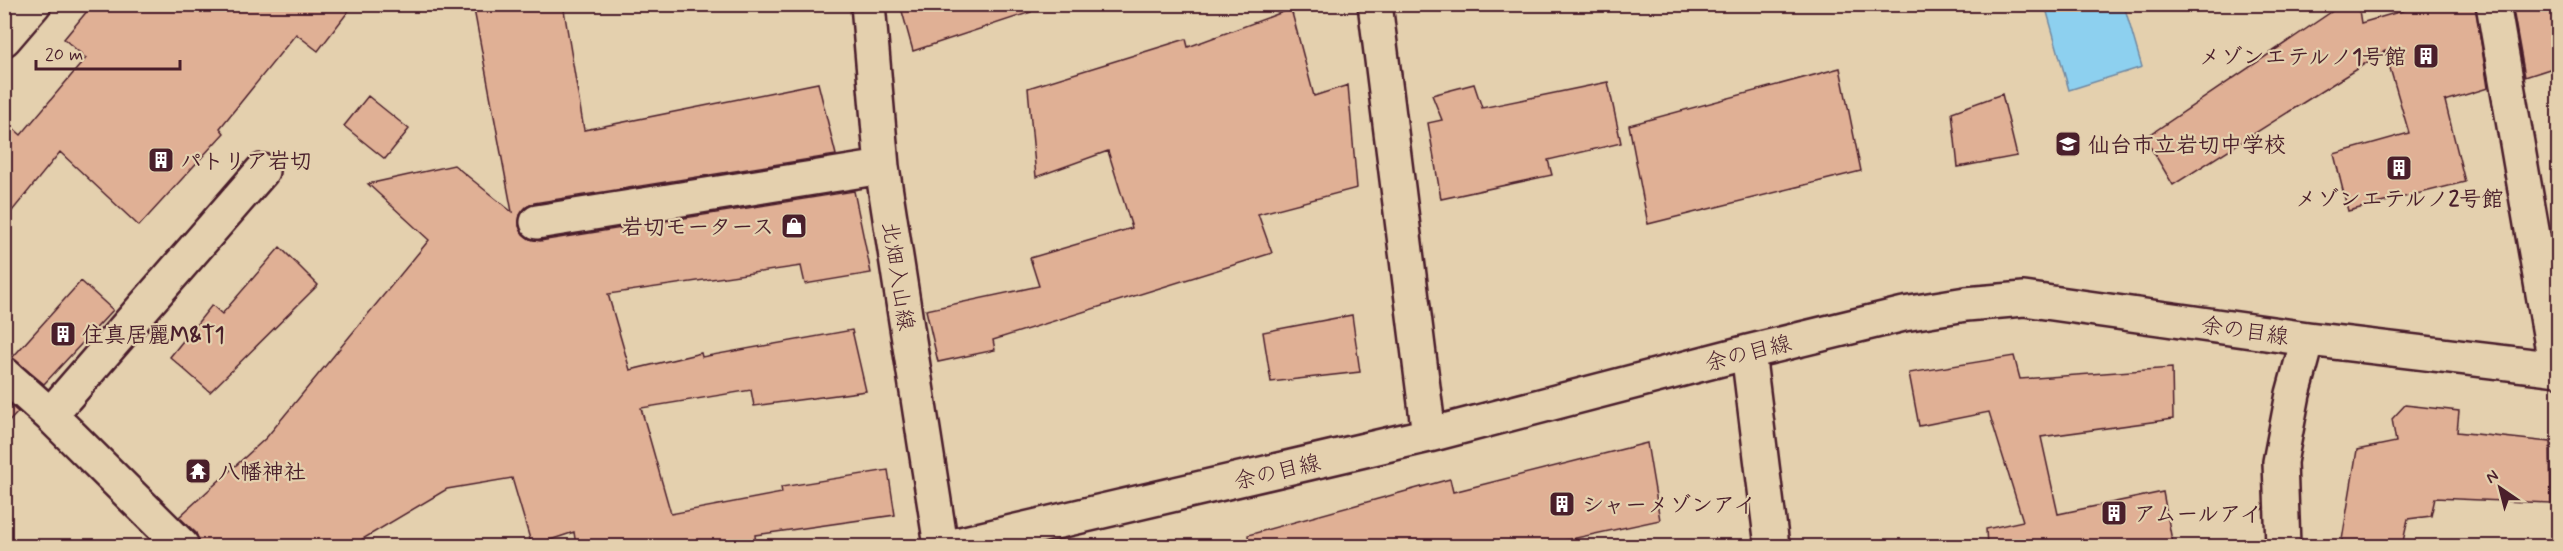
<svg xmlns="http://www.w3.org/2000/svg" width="2563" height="551" font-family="Mynerve,'Klee One',sans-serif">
<rect width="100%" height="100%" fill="#e4d0ae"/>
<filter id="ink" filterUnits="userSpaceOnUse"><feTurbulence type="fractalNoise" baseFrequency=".0167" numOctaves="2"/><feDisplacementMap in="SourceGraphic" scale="12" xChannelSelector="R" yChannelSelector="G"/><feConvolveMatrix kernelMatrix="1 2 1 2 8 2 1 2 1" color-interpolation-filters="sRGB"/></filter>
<g filter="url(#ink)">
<path fill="#8dd0ef" stroke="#7289a1" stroke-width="1.5" d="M2045 5H2124L2142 67 2069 90Z"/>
<path fill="#e0b095" stroke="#4a1f2b" stroke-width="1.5" d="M93 4H354L318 51 296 34 220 128 224 133 139 226 60 152 4 221V120L21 135 86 58 64 39Z
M473 4H563L584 130 818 83 836 155 534 203 526 207 520 215 519 226 523 234 530 239 540 241 854 191 871 273 805 284 801 266 608 294 630 370 701 353 702 357 852 330 866 391 754 406 751 390 641 408 671 514 782 493 781 487 888 470 895 515 755 535 756 546H576L574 532 532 546 512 478 447 489 351 546H200L196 533 179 517 266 438 429 240 368 184 454 165 512 212Z
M900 4H1029L1031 12 913 51Z
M2343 4H2358L2361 23 2426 4H2475L2488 88 2445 101 2465 182 2348 211 2334 154 2409 133 2385 51 2173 185 2145 138Z
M2512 4H2559V66L2525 77Z
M1291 9 1314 96 1348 85 1357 188 1258 214 1272 253 993 340 995 350 938 362 926 310 1039 286 1030 258 1132 228 1108 151 1036 177 1028 88 1186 39 1188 47Z
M1840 68 1861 171 1648 224 1629 125Z
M1608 82 1621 143 1548 160 1552 175 1441 199 1428 123 1442 120 1432 95 1474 84 1482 108Z
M2002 94 2017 156 1958 167 1952 112Z
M368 96 409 129 385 159 344 126Z
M280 247 318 285 210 392 170 357 212 305 222 314Z
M81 281 113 310 44 384 12 358Z
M1352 315 1360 372 1271 382 1263 332Z
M2014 356 2020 379 2172 368 2173 419 2041 437 2058 514 2163 492 2173 546H1987L1986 529 2023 521 1989 412 1919 426 1909 373Z
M4 400 18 412 4 427Z
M2405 405 2459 411 2457 432 2550 442 2551 503 2435 498 2431 516 2408 519 2402 546H2341L2357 450 2396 442 2392 419Z
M1647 443 1660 520 1539 546H1249L1248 535 1450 479 1453 492Z"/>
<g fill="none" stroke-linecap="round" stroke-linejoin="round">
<g stroke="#4a1f2b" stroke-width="38">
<path id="minor" d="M868 4 882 167 941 546
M1375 4 1429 435
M2493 4 2556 369
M4 39 34 4
M537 222 882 167
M1748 352 1772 546
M4 374 50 415 182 546
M50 415 262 171
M952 546 1429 435 1748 352 1904 314 1966 304 2024 299 2308 339 2558 369
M2283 546 2280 462 2293 394 2308 339"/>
</g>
<use href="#minor" stroke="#e4d0ae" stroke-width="33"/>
</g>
</g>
<defs>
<g id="building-square" transform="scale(1.35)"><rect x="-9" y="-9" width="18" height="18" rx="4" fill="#4a1f2b" stroke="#e4d0ae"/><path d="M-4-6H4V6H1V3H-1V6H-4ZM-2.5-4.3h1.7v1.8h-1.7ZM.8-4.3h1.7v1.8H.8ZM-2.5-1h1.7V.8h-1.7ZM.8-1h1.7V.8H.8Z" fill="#fff"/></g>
<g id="school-square" transform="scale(1.35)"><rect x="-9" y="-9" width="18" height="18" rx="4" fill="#4a1f2b" stroke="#e4d0ae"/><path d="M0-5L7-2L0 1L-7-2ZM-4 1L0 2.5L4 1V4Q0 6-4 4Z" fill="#fff"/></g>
<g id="shop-square" transform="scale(1.35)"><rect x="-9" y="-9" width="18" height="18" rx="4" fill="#4a1f2b" stroke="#e4d0ae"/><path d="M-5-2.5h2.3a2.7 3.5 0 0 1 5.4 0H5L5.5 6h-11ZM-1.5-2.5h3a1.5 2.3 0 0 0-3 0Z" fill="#fff"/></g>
<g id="temple-square" transform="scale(1.35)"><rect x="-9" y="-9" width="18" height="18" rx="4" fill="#4a1f2b" stroke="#e4d0ae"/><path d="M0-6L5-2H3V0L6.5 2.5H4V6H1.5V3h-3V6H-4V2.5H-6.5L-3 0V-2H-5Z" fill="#fff"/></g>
</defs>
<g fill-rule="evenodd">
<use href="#building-square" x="2426" y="56"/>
<use href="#school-square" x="2068" y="144"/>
<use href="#building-square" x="161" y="160"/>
<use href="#building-square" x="2399" y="168"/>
<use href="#shop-square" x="794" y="226"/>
<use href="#building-square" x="63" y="334"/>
<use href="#temple-square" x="198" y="471"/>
<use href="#building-square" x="1562" y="504"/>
<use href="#building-square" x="2114" y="513"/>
</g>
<g text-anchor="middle" stroke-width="4.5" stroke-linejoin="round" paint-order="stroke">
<g font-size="22" font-weight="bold" fill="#4a1f2b" stroke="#e4d0ae" text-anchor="start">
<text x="2406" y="64" text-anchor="end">メゾンエテルノ1号館</text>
<text x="2088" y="152">仙台市立岩切中学校</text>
<text x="180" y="168">パトリア岩切</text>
<text x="2399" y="206" text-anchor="middle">メゾンエテルノ2号館</text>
<text x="774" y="234" text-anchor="end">岩切モータース</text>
<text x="82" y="342">住真居麗M&amp;T1</text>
<text x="218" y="479">八幡神社</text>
<text x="1582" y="512">シャーメゾンアイ</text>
<text x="2134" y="521">アムールアイ</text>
</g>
<g font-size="22" fill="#4a1f2b" stroke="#e4d0ae">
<text transform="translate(899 276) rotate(81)" y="8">北畑入山線</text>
<text transform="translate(2245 330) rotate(8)" y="8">余の目線</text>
<text transform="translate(1748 352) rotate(-14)" y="8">余の目線</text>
<text transform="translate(1277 471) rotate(-13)" y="8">余の目線</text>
</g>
</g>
<rect width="2563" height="551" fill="none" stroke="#e4d0ae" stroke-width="24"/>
<rect x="12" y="12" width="2539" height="527" fill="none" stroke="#4a1f2b" stroke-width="2" filter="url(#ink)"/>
<g transform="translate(2500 488) rotate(325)" stroke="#e4d0ae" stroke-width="4.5" paint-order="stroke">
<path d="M0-4.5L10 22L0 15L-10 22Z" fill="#4a1f2b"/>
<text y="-9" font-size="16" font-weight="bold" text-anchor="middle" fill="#4a1f2b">N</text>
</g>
<path d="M36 60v9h144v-9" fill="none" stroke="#4a1f2b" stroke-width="3"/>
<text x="45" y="60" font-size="18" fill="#4a1f2b" stroke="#e4d0ae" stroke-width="4.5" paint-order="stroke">20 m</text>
</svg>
